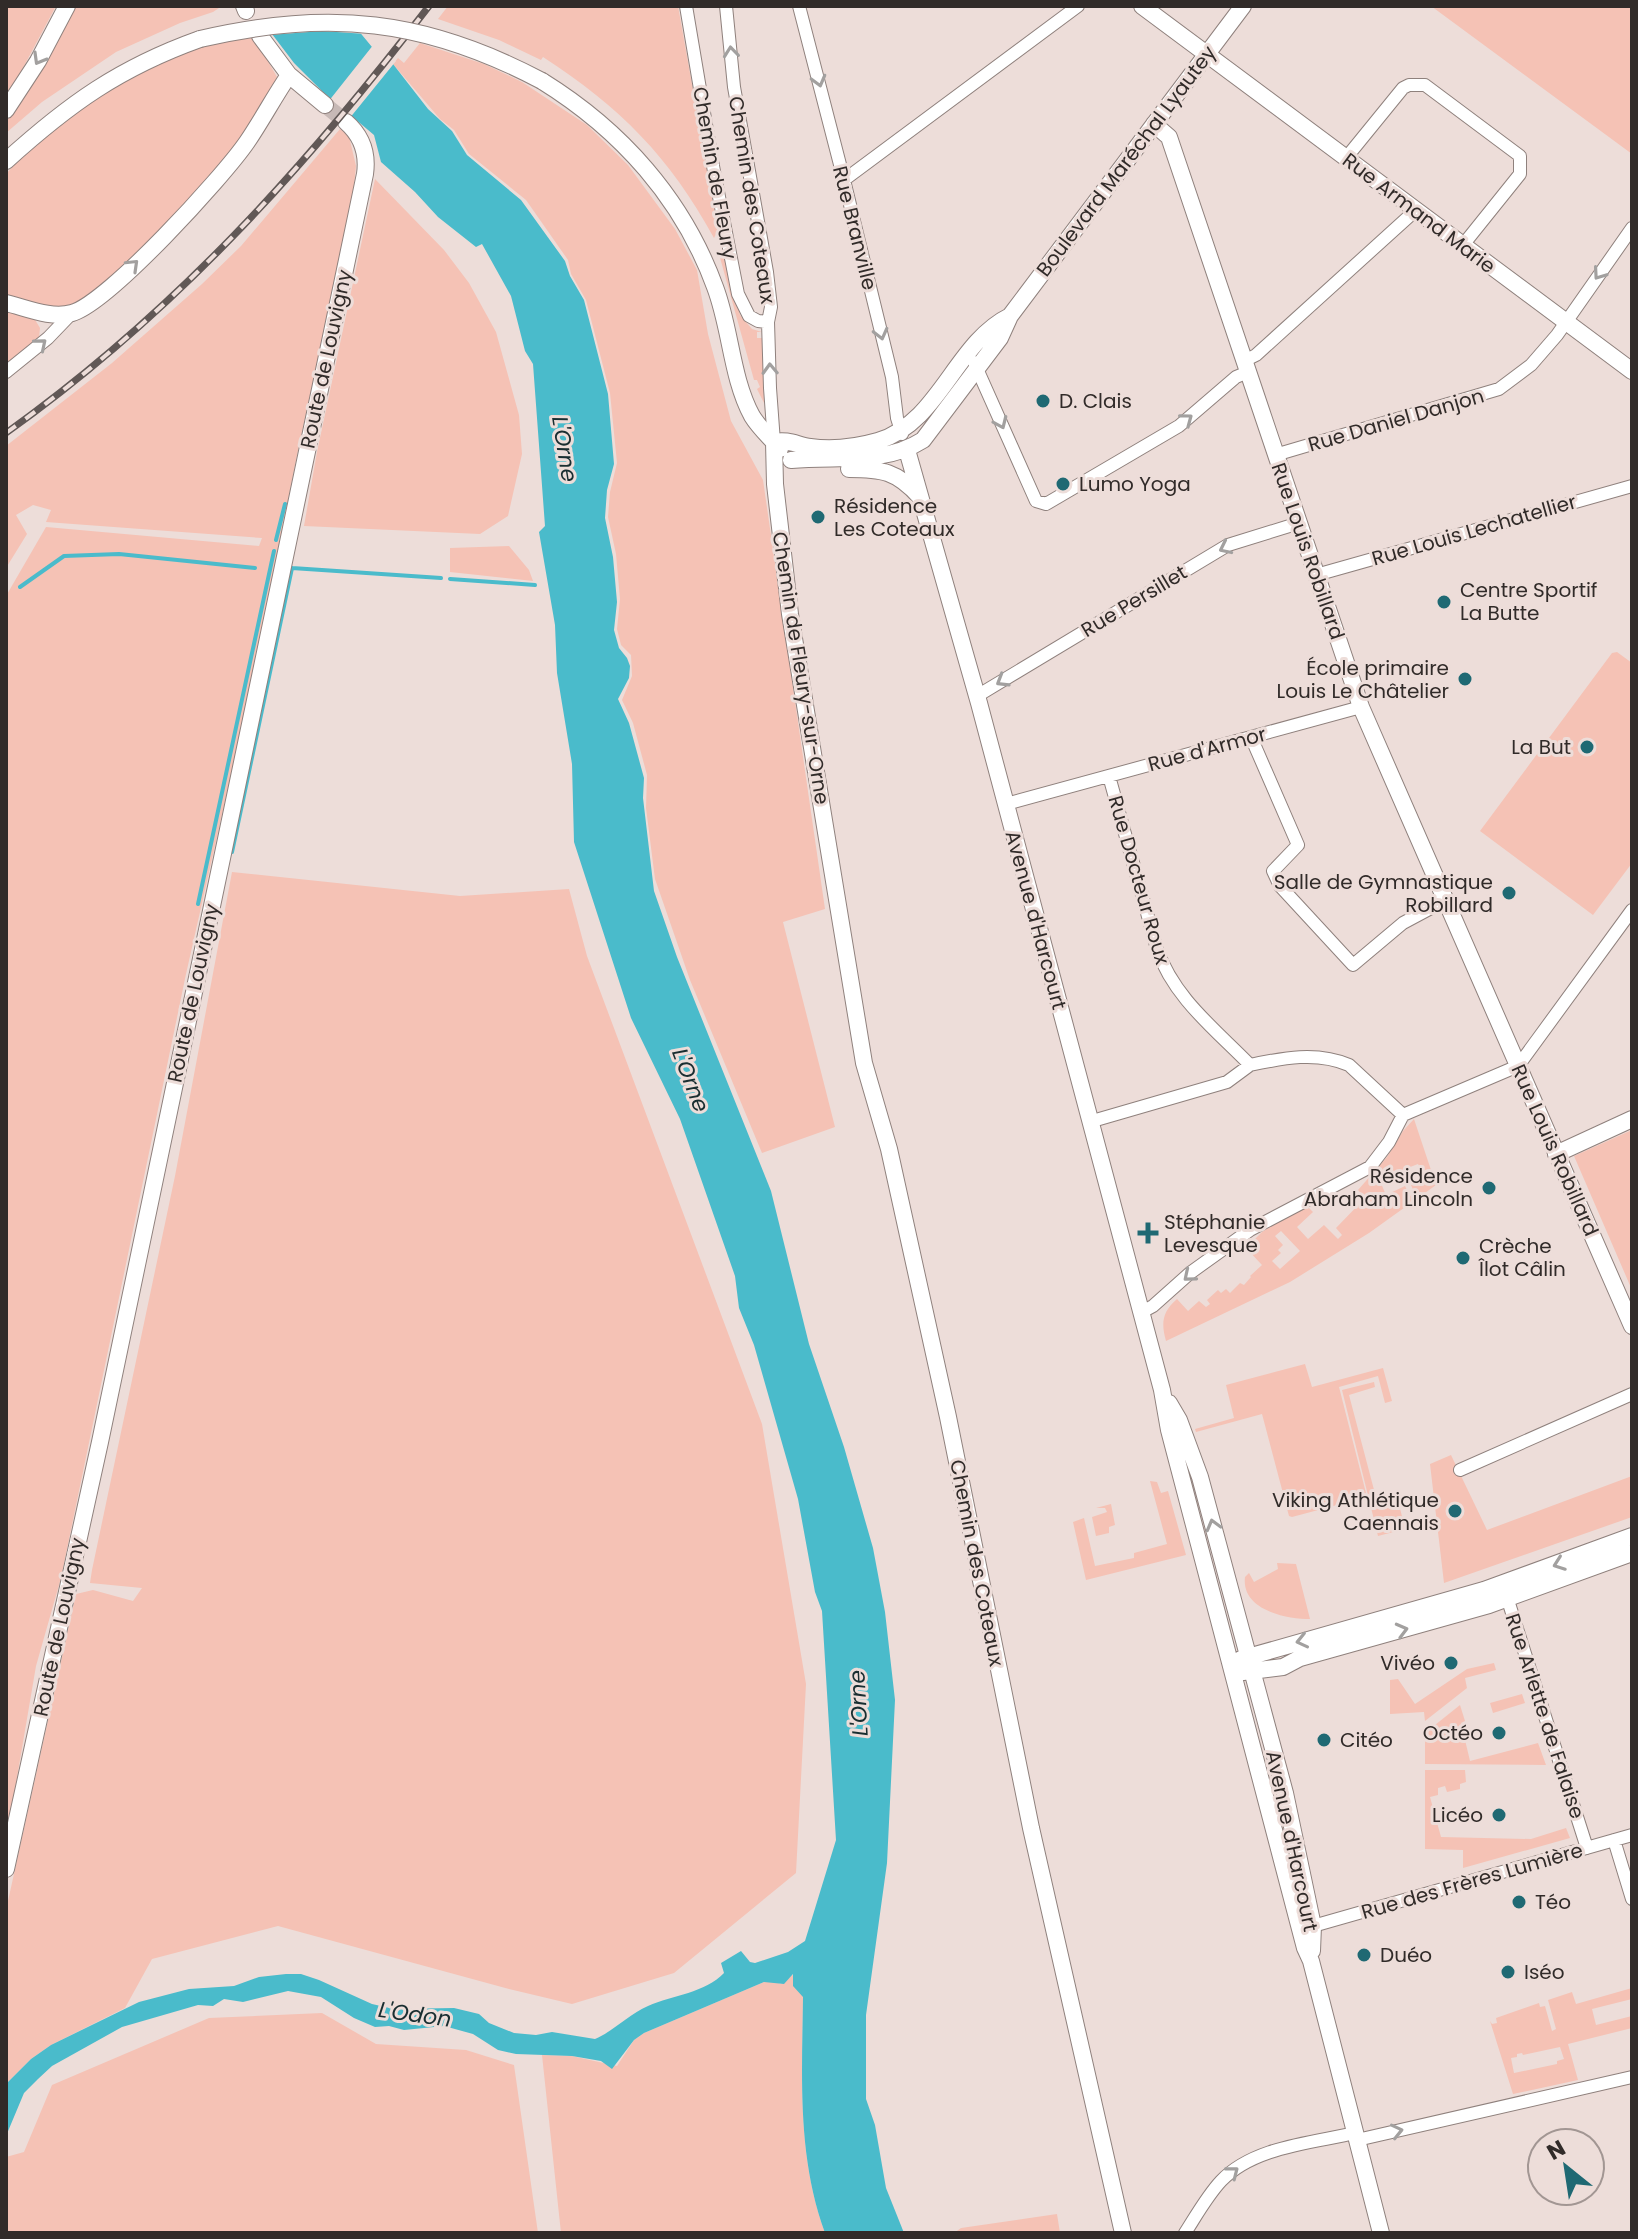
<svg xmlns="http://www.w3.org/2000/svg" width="1638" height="2239" font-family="Poppins,sans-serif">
<rect width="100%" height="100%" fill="#edddd9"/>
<path fill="#f5c2b5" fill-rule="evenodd" d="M6 6H56L16 81 6 95Z
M74 6H222L213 12 180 23 116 52 42 102 6 133V117Z
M448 6H678L718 230 714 238C669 156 621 108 543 57L541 60 499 40 438 19Z
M1431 6H1632V154Z
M254 37 277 77C246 147 192 200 138 253 120 271 102 295 77 304 52 315 30 299 6 296V174C53 120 131 69 200 48 217 42 236 40 254 37Z
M420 43 484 64 522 82 587 125 628 165 675 229 697 270 708 334 731 421 763 480 825 909 783 922 835 1127 762 1153 690 980 655 879 646 808 647 775 633 723 622 700 632 676 631 655 621 645 617 629 620 599 616 554 608 517 610 492 617 463 610 393 586 300 571 274 568 260 526 200 469 154 454 130 440 119 393 64 398 58 404 63Z
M340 129 349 136 356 166 352 209 299 445 251 686 186 974 61 1578 36 1666 6 1842V596L46 527 259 546 262 538 46 522 51 510 33 505 16 515 27 534 6 568V446L112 363 202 284 241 246Z
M375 179 444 250 469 283 496 332 519 415 522 454 508 516 480 534 304 526 317 452Z
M719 254 725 255 740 315 752 329 762 332H757V338H763L764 403 757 389 760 387 757 380H754Z
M6 311 34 318 40 328 39 338 11 364H6Z
M509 546 529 570 533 581 450 572V548Z
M1617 652 1632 663V863L1593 915 1480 831 1612 653Z
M232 872 460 896 569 889 587 956 762 1424 806 1684 796 1873 674 1973 572 2004 509 1989 278 1926 152 1959 125 2008 51 2045 31 2059 6 2084V1910L76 1594 93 1590 133 1601 142 1588 90 1583 92 1570 175 1176Z
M1414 1119 1436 1185 1369 1233 1290 1282 1166 1341C1161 1323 1162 1312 1177 1299L1188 1311 1199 1301 1206 1307 1210 1304 1207 1300 1218 1290 1221 1293 1226 1289 1230 1293 1240 1283 1244 1285 1251 1277 1250 1276 1262 1265 1246 1248 1267 1227 1306 1205 1313 1212 1297 1227 1308 1239 1324 1225 1338 1239 1342 1235 1336 1228 1365 1198 1358 1190 1387 1157 1403 1131ZM1418 1164 1425 1178 1411 1185 1415 1194 1410 1196 1405 1186 1386 1195 1380 1181 1393 1174 1396 1179 1406 1174 1405 1169ZM1281 1231 1300 1251 1280 1269 1272 1261 1281 1253 1278 1250 1283 1245 1275 1236Z
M1632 1130V1290L1574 1156Z
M1305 1364 1312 1387 1383 1368 1392 1401 1385 1403 1378 1376 1339 1387 1367 1497 1292 1517 1289 1516 1262 1414 1196 1432 1195 1429 1234 1418 1226 1385Z
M1374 1382 1375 1387 1349 1395 1378 1505 1383 1504 1384 1506 1386 1503 1398 1500 1405 1529 1378 1536 1342 1390Z
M1451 1455 1487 1530 1632 1476V1517L1444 1583 1430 1464Z
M1150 1481 1157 1482 1161 1493 1168 1491 1186 1555 1086 1580 1073 1522 1084 1518 1095 1566 1134 1558V1553L1167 1544Z
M1111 1504 1115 1525 1109 1527V1533L1096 1536 1092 1517 1107 1512 1105 1508H1096Z
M1277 1563 1296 1564 1310 1619C1286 1619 1241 1610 1245 1577L1249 1573 1254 1582 1278 1569Z
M1494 1663 1496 1670 1465 1678 1467 1688 1425 1721 1424 1712 1390 1714V1680L1398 1679 1415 1704 1467 1669Z
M1522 1694 1525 1703 1493 1713 1490 1703Z
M1460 1705 1465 1721 1461 1723 1470 1761 1538 1743 1546 1765 1425 1764V1733Z
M1425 1770H1465L1466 1782 1460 1784V1789L1447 1792 1445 1786 1438 1788V1795L1430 1797 1441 1837 1531 1839 1566 1828 1570 1838 1463 1868V1850L1425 1849Z
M794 1974 793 1983 803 1996C802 2077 797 2156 825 2233H561L542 2055 572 2056 617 2066 634 2040 644 2033 764 1982 772 1981 781 1984Z
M1632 1988V1999L1592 2009 1596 2025 1632 2016V2028L1568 2044 1578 2080 1513 2094 1490 2021 1492 2024 1497 2023 1496 2018 1539 2003 1540 2007 1545 2006 1552 2031 1556 2029 1548 2000 1572 1992 1576 2004ZM1560 2047 1564 2059 1557 2061V2064L1514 2073 1511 2058 1517 2057V2054L1522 2053 1523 2055Z
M322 2013 376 2044 466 2050 514 2065 538 2233H6V2157L24 2152 52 2085 209 2018Z
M1057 2214 1060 2233H954L961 2228Z"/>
<path fill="#4abbcb" d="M265 6H338L372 47 393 64 428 109 452 131 467 155 521 200 565 261 570 276 584 300 608 394 614 464 607 490 605 518 613 557 617 602 614 630 619 648 627 658 630 666 629 678 618 699 629 723 644 778 643 798 654 891 677 957 771 1191 809 1344 844 1447 873 1548 885 1612 895 1700 887 1863 866 2015V2099L875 2125 886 2188 904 2233H825C797 2156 802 2077 803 1997L793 1986V1974L784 1984 764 1982 644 2033 634 2040 612 2069 601 2061 572 2056 516 2054 498 2050 473 2034 444 2026 404 2030 389 2026 375 2027 354 2018 321 1997 288 1991 243 2002 224 1999 213 2006 198 2005 122 2027 52 2066 38 2079 24 2093 6 2136V2084L31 2059 51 2045 139 2002 189 1989 234 1986 259 1977 286 1974H301L319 1980 372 2004 394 2009 454 2008 479 2014 489 2023 514 2033 536 2035 552 2032 595 2039C614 2031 629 2014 648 2006 673 1995 705 1993 724 1973L721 1963 741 1951 750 1962 755 1963 788 1952 805 1941 836 1840 822 1611 815 1592 798 1499 754 1345 739 1308 735 1276 680 1119 631 1018 574 842 572 764 557 673 555 625 539 532 545 526 533 364 525 351 511 296 482 244 476 247 438 217 415 192 381 162 374 135 323 92 294 63 272 34 265 15Z"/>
<path fill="#edddd9" d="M285 6H343L366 34 322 31 269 35 261 16V8Z
M374 44 396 61 349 119 328 102Z"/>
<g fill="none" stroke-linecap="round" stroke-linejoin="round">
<path stroke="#4abbcb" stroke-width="4" d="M276 540 285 504
M292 568 441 578
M450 579 535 585
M20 587 64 556 119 554 255 568
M232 852 292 568
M198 904 274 551"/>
<path stroke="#c7b9b6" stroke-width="16" stroke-dasharray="16 8" stroke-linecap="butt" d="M325 105 346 122"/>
<g stroke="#8f817d" stroke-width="14">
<path id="street" d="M686 6 713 166 738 294 749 316 758 321 768 322
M726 6 734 87 767 272 771 307 768 322 770 388 774 442
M799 6 844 180 892 377 897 418 902 434
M1346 158 1403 88 1409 85H1425L1520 156V174L1463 245
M844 180 1078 6
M1244 361 1256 355 1416 210
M974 362 1036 501 1046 504 1179 426 1236 377 1248 372
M6 372 48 338 72 313
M1275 455 1499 389 1531 365 1557 335 1632 228
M1316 575 1632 486
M977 696 1228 545 1299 523
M1251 737 1298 845 1273 871 1280 886 1353 965 1403 923 1446 900
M1109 776 1157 949C1174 998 1215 1029 1250 1065 1283 1058 1317 1051 1349 1065L1403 1115
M1006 804 1361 707
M1089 1122 1227 1082 1250 1065
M1140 1313 1153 1306 1190 1273 1250 1230 1370 1167 1389 1142 1403 1115 1518 1066 1632 910
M1460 1470 1632 1394
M1505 1591 1587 1848
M1614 1840 1632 1899
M1313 1926 1632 1835
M1357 2140 1632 2077
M1185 2233C1196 2216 1207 2196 1221 2181 1253 2147 1311 2143 1355 2133"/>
</g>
<g stroke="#8f817d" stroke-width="18">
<path id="secondary" d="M244 6 246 11
M1142 6 1632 371
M260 36 289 75 325 105
M542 81C621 130 683 199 715 287 731 329 731 377 752 416 760 429 771 438 780 449
M6 110 38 61 67 6
M1154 124 1169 137 1361 707 1632 1326
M6 161C69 104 119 68 200 39
M6 303C27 308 51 319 72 313 108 303 223 177 247 142 262 120 274 97 289 75
M774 442 775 484 790 614 864 1063 889 1149 948 1417 1031 1828 1123 2233
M774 442C788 439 797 445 810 447 832 450 857 447 878 441 940 422 955 343 1010 316
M907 450 979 703 1162 1390 1169 1430 1305 1948 1311 1961 1381 2233
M791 460C836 455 882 466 923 440L1000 338 1010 316 1243 6
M849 469C882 469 897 471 920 497
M1556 1154 1632 1119
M1169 1403 1179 1420 1200 1477 1285 1793 1313 1926 1312 1951
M1241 1659 1484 1590 1632 1536
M1243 1672 1283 1667 1300 1658 1489 1605 1632 1553
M6 1869 100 1442 365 174C368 153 362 136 346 122"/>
</g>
<use href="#street" stroke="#fff" stroke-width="12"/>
<use href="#secondary" stroke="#fff" stroke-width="16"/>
<g stroke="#615856" stroke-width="7">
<path id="rail" d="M6 433C174 313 304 169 429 6"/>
</g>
<use href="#rail" stroke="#edddd9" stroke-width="4" stroke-dasharray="12" stroke-linecap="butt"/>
<g stroke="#8f817d" stroke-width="18" stroke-linecap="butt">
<path id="secondary-bridge" d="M200 39C328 9 425 19 542 81"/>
</g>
<use href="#secondary-bridge" stroke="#fff" stroke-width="16"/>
</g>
<defs><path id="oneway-chevron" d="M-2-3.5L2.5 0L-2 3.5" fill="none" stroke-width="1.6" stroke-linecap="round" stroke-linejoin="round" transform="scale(2)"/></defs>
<g stroke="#a2a09f">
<use href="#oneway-chevron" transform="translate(731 52) rotate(-96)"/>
<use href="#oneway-chevron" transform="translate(39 59) rotate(120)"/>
<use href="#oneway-chevron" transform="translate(819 81) rotate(75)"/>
<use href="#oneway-chevron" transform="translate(133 265) rotate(-44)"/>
<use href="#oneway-chevron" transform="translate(1599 274) rotate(125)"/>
<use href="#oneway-chevron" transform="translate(881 334) rotate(76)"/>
<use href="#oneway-chevron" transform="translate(41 344) rotate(-40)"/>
<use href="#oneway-chevron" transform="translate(770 369) rotate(-92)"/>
<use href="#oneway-chevron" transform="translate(1187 419) rotate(-37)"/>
<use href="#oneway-chevron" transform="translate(1001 423) rotate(66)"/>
<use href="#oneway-chevron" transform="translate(1225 548) rotate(154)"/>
<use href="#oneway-chevron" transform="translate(1002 681) rotate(149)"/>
<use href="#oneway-chevron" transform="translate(1189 1276) rotate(140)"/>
<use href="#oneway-chevron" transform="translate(1213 1525) rotate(-105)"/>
<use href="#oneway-chevron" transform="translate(1559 1564) rotate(160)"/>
<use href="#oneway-chevron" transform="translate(1402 1630) rotate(-15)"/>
<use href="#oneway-chevron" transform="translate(1302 1641) rotate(167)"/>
<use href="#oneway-chevron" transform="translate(1397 2131) rotate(-13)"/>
<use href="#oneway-chevron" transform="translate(1233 2172) rotate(-38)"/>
</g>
<g fill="#1f6973" stroke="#edddd9" stroke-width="3">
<circle cx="1043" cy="401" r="8"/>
<circle cx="1063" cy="484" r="8"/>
<circle cx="818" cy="517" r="8"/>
<circle cx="1444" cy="602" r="8"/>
<circle cx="1465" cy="679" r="8"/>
<circle cx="1587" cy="747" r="8"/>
<circle cx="1509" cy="893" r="8"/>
<circle cx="1489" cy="1188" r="8"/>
<path d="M1144 1221h8v8h8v8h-8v8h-8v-8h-8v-8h8z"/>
<circle cx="1463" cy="1258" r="8"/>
<circle cx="1455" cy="1511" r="8"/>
<circle cx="1451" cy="1663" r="8"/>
<circle cx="1499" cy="1733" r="8"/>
<circle cx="1324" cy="1740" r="8"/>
<circle cx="1499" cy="1815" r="8"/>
<circle cx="1519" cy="1902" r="8"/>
<circle cx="1364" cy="1955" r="8"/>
<circle cx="1508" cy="1972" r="8"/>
</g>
<g text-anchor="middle" stroke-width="6" stroke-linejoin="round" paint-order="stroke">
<g font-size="20" fill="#312b29" stroke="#edddd9">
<text transform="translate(1126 161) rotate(-53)" y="7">Boulevard Maréchal Lyautey</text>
<text transform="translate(715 173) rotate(80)" y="7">Chemin de Fleury</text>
<text transform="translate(752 200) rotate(81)" y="7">Chemin des Coteaux</text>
<text transform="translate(1419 213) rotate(37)" y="7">Rue Armand Marie</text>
<text transform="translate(855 228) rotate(76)" y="7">Rue Branville</text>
<text transform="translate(326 359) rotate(-78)" y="7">Route de Louvigny</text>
<text transform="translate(1396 420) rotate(-16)" y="7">Rue Daniel Danjon</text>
<text transform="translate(1474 530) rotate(-16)" y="7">Rue Louis Lechatellier</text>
<text transform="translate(1308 551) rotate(71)" y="7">Rue Louis Robillard</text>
<text transform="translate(1134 601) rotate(-31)" y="7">Rue Persillet</text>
<text transform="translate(801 668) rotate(81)" y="7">Chemin de Fleury-sur-Orne</text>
<text transform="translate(1207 749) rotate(-15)" y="7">Rue d'Armor</text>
<text transform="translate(1139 880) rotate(74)" y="7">Rue Docteur Roux</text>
<text transform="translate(1036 920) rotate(75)" y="7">Avenue d'Harcourt</text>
<text transform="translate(193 993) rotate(-78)" y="7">Route de Louvigny</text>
<text transform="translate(1555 1150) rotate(66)" y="7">Rue Louis Robillard</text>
<text transform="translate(977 1563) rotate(79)" y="7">Chemin des Coteaux</text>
<text transform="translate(59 1627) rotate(-78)" y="7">Route de Louvigny</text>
<text transform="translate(1545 1716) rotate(72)" y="7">Rue Arlette de Falaise</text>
<text transform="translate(1292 1841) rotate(78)" y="7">Avenue d'Harcourt</text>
<text transform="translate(1472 1881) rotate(-16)" y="7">Rue des Frères Lumière</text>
</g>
<g font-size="20" fill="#312b29" stroke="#edddd9" text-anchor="start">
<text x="1059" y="408">D. Clais</text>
<text x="1079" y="491">Lumo Yoga</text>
<text x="834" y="513">Résidence<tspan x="834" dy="23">Les Coteaux</tspan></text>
<text x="1460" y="597">Centre Sportif<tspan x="1460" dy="23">La Butte</tspan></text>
<text x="1449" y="675" text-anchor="end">École primaire<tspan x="1449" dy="23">Louis Le Châtelier</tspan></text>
<text x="1571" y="754" text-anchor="end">La But</text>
<text x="1493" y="889" text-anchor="end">Salle de Gymnastique<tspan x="1493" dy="23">Robillard</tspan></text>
<text x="1473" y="1183" text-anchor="end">Résidence<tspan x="1473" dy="23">Abraham Lincoln</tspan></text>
<text x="1164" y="1229">Stéphanie<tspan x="1164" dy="23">Levesque</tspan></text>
<text x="1479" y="1253">Crèche<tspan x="1479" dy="23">Îlot Câlin</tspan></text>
<text x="1439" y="1507" text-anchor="end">Viking Athlétique<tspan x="1439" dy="23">Caennais</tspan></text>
<text x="1435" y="1670" text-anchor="end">Vivéo</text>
<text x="1483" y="1740" text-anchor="end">Octéo</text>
<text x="1340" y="1747">Citéo</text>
<text x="1483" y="1822" text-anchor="end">Licéo</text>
<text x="1535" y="1909">Téo</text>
<text x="1380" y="1962">Duéo</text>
<text x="1524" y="1979">Iséo</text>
</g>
<g font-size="22" font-style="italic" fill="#192e31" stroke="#edddd9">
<text transform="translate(565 449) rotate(81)" y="8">L'Orne</text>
<text transform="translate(691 1080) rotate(69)" y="8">L'Orne</text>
<text transform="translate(858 1703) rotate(-93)" y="8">L'Orne</text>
<text transform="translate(415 2014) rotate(8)" y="8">L'Odon</text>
</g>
</g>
<rect width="1638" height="2239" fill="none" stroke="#312b29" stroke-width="16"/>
<g transform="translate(1566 2167) rotate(330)"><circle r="38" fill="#edddd9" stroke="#a29693" stroke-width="2"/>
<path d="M0-6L14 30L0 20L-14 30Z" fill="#1f6973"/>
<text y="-12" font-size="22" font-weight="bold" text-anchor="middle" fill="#312b29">N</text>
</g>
</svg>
